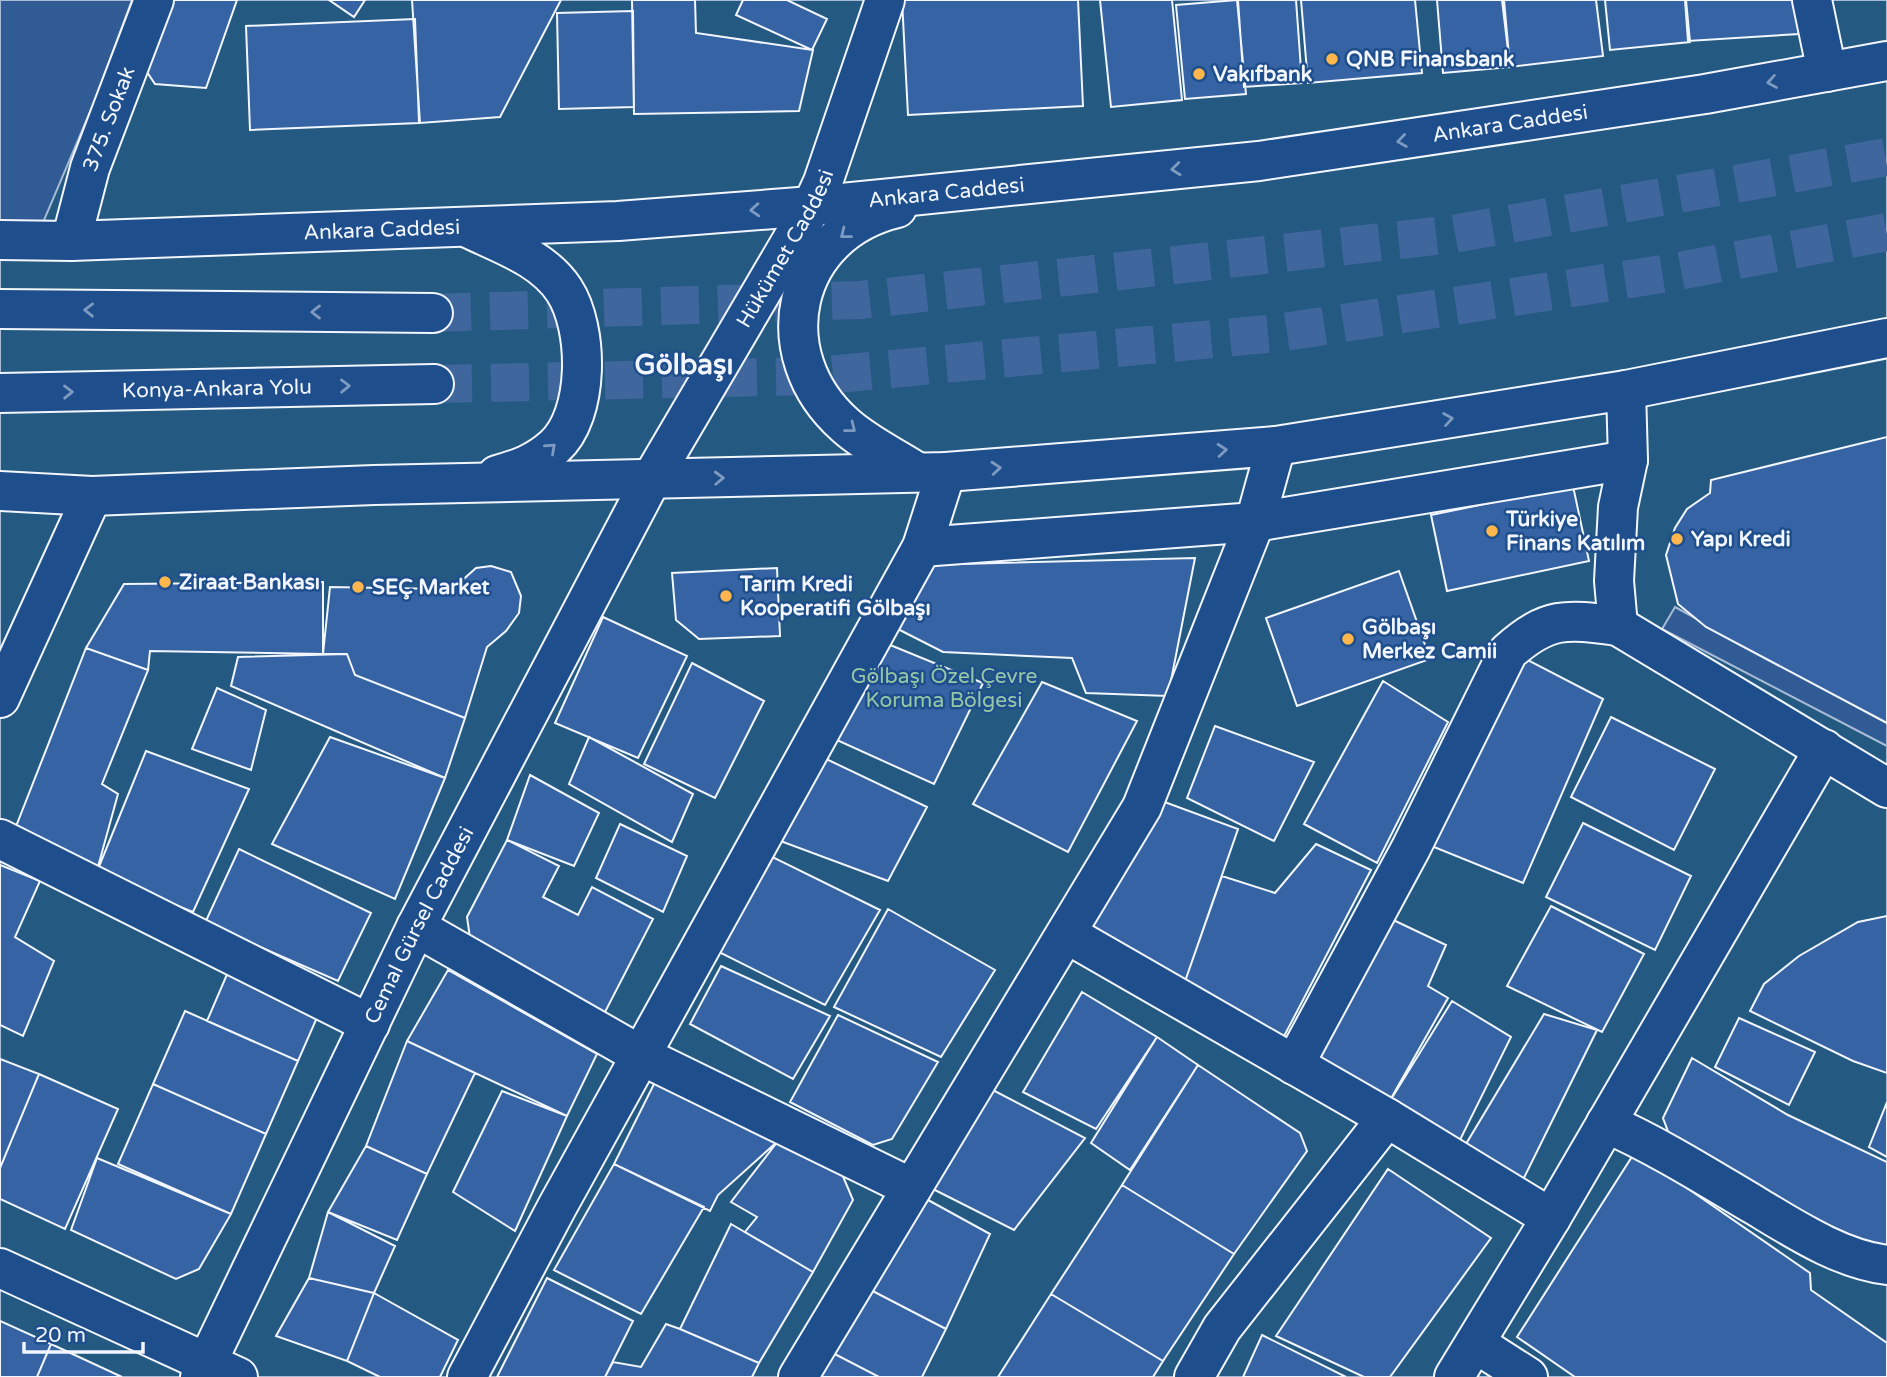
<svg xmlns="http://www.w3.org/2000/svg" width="1887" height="1377" font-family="'Varela Round',sans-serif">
<rect width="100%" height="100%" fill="#1f4e8c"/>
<path fill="#245a82" stroke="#a8bbd7" stroke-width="2" d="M0 0H1887V1377H0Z"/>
<path fill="#305b95" stroke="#a8bbd7" stroke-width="2" d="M0 0H132L93 105 39 232 0 227Z
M1675 607 1887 723V746L1662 629Z"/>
<path fill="#3563a3" stroke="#f2f6ff" stroke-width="2" d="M165 0H237L206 88 155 84 141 63Z
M329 0H365L354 17Z
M412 0H561L500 117 420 123Z
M632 0H695L696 33 813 50 799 111 634 114Z
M743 0H787L827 19 812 50 736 15Z
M902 0H1078L1083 106 908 115Z
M1100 0H1172L1182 100 1111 107Z
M1237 0 1246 94 1185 99 1176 5Z
M1238 0H1296L1302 83 1244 87Z
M1301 0H1415L1422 73 1308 83Z
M1437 0H1504L1510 67 1443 73Z
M1502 0H1596L1603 56 1510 67Z
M1605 0H1686L1690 42 1610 50Z
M1685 0H1796L1799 34 1688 41Z
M633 11 634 107 559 109 557 13Z
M415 19 419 123 250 130 246 26Z
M1887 437V723L1706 627 1678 604 1666 555 1675 528 1687 509 1710 493 1711 480Z
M1573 486 1589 561 1447 591 1431 515Z
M1195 558 1168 696 1086 693 1072 658 943 652 886 623 922 565Z
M491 566 511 572 521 596 519 613 506 631 487 647 465 718 355 675 347 654H323L330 587 444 589 458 584 476 568Z
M777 568 780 636 699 639 676 620 672 573Z
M1399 571 1430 659 1297 706 1266 618Z
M323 582V654L150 651 148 670 86 648 124 584Z
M603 617 687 656 638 758 555 723Z
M878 640 983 683 934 784 828 736Z
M86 648 148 670 102 784 118 794 96 874 15 829Z
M347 654 355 675 465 718 445 778 231 686 238 657Z
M1520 656 1603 699 1523 883 1424 843Z
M692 663 764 701 715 798 644 764Z
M1383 681 1448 722 1377 863 1304 824Z
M1042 682 1137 721 1068 852 973 804Z
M217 688 266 710 251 770 192 749Z
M1611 717 1715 769 1674 850 1571 797Z
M1215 726 1314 762 1274 841 1187 798Z
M330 737 445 778 395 899 272 844Z
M589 737 693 794 672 842 569 784Z
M146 751 249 789 193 912 96 874Z
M822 757 927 807 888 881 775 839Z
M530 775 599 813 574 866 507 840Z
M1151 797 1238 829 1182 990 1076 929Z
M1583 823 1691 876 1655 950 1546 897Z
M620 824 687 856 663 912 596 878Z
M507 840 559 866 543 897 578 915 592 887 653 919 604 1014 471 945 467 917Z
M1316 844 1371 870 1281 1042 1182 990 1222 876 1275 893Z
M239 849 371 913 338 981 205 923Z
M762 852 880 910 825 1005 709 947Z
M0 865 40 881 15 937 54 961 23 1036 0 1025Z
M1551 906 1644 954 1602 1032 1507 986Z
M888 909 995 970 941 1057 834 1007Z
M1887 916V1073L1853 1061 1750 1011 1764 984 1799 956 1858 922Z
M1389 918 1446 945 1428 986 1448 998 1385 1109 1316 1064Z
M231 965 322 1006 298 1061 207 1021Z
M721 966 830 1016 793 1079 690 1024Z
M448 970 597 1054 567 1116 407 1041Z
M1082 992 1157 1037 1096 1129 1023 1092Z
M1452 1001 1511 1037 1457 1146 1385 1109Z
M185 1011 298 1061 266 1134 153 1084Z
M1544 1014 1597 1030 1518 1190 1460 1154Z
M838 1015 938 1062 892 1139 873 1145 790 1102Z
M1739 1018 1815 1052 1789 1105 1715 1067Z
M1157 1037 1198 1065 1130 1170 1091 1143Z
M407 1041 475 1073 427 1174 366 1146Z
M1692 1058 1788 1115 1887 1162V1252L1882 1253 1672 1142 1663 1118Z
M0 1059 39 1074 0 1168Z
M1198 1065 1300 1133 1307 1151 1234 1254 1122 1185Z
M39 1074 118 1109 65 1229 0 1199V1168Z
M656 1080 778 1141 718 1195 710 1211 614 1164Z
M153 1084 266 1134 231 1214 118 1164Z
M985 1086 1085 1138 1014 1230 925 1185Z
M502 1091 567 1116 515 1231 453 1192Z
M1887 1102V1157L1869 1147Z
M778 1141 842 1174 853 1200 813 1272 745 1232 757 1217 731 1202Z
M366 1146 427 1174 397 1240 328 1212Z
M1635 1152 1810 1273 1811 1290 1887 1343V1377H1575L1517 1337Z
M97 1158 231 1214 199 1269 176 1279 71 1230Z
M614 1164 704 1207 641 1314 554 1270Z
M1388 1169 1491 1238 1390 1377H1364L1276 1336Z
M1122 1185 1234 1254 1163 1361 1051 1294Z
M919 1195 990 1234 946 1329 863 1286Z
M328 1212 395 1246 374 1293 309 1278Z
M731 1224 813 1272 759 1363 680 1329Z
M309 1278 374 1293 347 1361 276 1336Z
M547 1278 633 1321 605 1377H497Z
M863 1286 946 1329 922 1377H879L827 1350Z
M374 1293 458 1340 440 1377H380L347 1361Z
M1051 1294 1163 1361 1153 1377H998Z
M0 1321 51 1344 37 1377H0Z
M666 1324 680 1329 759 1363 752 1377H605L613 1362 641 1367Z
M1262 1335 1346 1377H1243Z
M51 1344 122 1377H37Z
M827 1350 879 1377H811Z"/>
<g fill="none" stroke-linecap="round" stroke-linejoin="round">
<path stroke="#3f679d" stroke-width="38" stroke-dasharray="38 19" stroke-linecap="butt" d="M433 313 860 300 1453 234 1887 157
M434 384 815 376 1278 333 1663 274 1887 232"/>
<g stroke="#f2f6ff" stroke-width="42">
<g id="minor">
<path d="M1812 0 1827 72"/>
<path d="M897 208C791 233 765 354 845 425 866 444 894 457 917 472"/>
<path d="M470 229C503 245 543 258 564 290 589 328 590 415 554 447 536 463 519 469 497 475"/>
<path id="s1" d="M0 240 71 241 618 221 812 206 1259 161 1705 94 1887 61"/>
<path id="s2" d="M71 241 90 168 154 0"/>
<path d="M1626 390 1628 460 1618 507 1614 581 1618 626 1887 788"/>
<path d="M0 491 92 496 374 485 946 472 1276 446 1626 390 1887 338"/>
<path d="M922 547 1255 522 1628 460"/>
<path d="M0 698 92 496"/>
<path d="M0 839 370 1024"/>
<path d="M416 927 642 1056 912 1188"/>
<path d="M1067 934 1387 1118 1551 1218"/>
<path d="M1294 1065 1411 848 1508 652C1548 616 1567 619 1618 626"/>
<path d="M1606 1123C1658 1146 1707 1177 1756 1206 1796 1230 1840 1259 1887 1265"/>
<path d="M0 1268 238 1377"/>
<path d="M1475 1343 1528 1377"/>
<path id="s3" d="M200 1377 416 927 651 480 812 206 823 182 885 0"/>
<path d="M467 1377 557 1207 922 547 946 472"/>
<path d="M798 1377 1142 807 1255 522 1276 446"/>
<path d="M1194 1377 1222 1328 1387 1118"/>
<path d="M1454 1377 1551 1218 1824 749"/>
</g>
</g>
<g stroke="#f2f6ff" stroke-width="42">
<g id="highway">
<path d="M0 309 433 313"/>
<path id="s4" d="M0 393 434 384"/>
</g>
</g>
<use href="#minor" stroke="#1f4e8c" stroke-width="38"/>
<use href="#highway" stroke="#1f4e8c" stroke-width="38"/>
</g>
<defs><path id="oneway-chevron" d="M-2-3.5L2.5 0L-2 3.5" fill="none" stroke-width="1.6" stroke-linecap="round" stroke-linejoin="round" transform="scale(1.75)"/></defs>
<g stroke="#7e9ac0">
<use href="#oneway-chevron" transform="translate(1772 82) rotate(170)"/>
<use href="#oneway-chevron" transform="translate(1402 141) rotate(172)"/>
<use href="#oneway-chevron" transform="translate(1176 169) rotate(174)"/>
<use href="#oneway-chevron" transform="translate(755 210) rotate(176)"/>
<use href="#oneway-chevron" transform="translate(845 234) rotate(142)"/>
<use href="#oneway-chevron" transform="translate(89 310) rotate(-179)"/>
<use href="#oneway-chevron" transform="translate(316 312) rotate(-180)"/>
<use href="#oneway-chevron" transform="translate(345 386) rotate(-1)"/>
<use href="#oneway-chevron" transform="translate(68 392) rotate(-1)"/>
<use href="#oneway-chevron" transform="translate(1448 419) rotate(-9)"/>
<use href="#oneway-chevron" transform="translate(851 428) rotate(38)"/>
<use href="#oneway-chevron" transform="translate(551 448) rotate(-42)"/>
<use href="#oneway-chevron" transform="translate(1222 450) rotate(-5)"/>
<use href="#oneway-chevron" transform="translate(996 468) rotate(-5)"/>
<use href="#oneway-chevron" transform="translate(719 478) rotate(-2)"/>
</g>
<g fill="#ffb74d" stroke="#1f4e8c" stroke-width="2.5">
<circle cx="1332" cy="59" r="7"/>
<circle cx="1199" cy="74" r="7"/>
<circle cx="1492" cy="531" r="7"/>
<circle cx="1677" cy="539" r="7"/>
<circle cx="165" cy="582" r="7"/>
<circle cx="358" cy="587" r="7"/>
<circle cx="726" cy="596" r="7"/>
<circle cx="1348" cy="639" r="7"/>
</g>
<g text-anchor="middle" stroke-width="5" stroke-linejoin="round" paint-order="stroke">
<g font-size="21" font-weight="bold" fill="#f2f6ff" stroke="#1f4e8c" text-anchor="start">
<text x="1346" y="66">QNB Finansbank</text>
<text x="1213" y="81">Vakıfbank</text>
<text x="1506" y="526">Türkiye<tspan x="1506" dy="24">Finans Katılım</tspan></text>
<text x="1691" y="546">Yapı Kredi</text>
<text x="179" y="589">Ziraat Bankası</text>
<text x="740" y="591">Tarım Kredi<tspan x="740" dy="24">Kooperatifi Gölbaşı</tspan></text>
<text x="372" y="594">SEÇ Market</text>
<text x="1362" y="634">Gölbaşı<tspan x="1362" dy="24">Merkez Camii</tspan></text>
</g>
<g font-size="21" fill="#f2f6ff" stroke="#1f4e8c">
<text dy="7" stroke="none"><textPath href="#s2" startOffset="128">375. Sokak</textPath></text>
<text dy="7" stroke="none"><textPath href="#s1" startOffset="1516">Ankara Caddesi</textPath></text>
<text dy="7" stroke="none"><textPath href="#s1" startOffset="948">Ankara Caddesi</textPath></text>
<text dy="7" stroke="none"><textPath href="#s1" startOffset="382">Ankara Caddesi</textPath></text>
<text dy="7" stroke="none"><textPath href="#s3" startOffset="1272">Hükümet Caddesi</textPath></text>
<text dy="7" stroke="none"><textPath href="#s4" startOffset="217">Konya-Ankara Yolu</textPath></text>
<text dy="7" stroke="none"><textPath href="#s3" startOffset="502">Cemal Gürsel Caddesi</textPath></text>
</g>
<g font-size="21" fill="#97c8a6" stroke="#1f4e8c">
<text x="944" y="683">Gölbaşı Özel Çevre<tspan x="944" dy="24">Koruma Bölgesi</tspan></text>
</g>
<g font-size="28" font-weight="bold" fill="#f2f6ff" stroke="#1f4e8c">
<text x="684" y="374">Gölbaşı</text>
</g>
</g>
<path d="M24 1342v10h119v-10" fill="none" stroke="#f2f6ff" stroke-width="3.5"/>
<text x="35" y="1342" font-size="21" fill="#f2f6ff" stroke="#1f4e8c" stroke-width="5" paint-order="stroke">20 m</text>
</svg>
